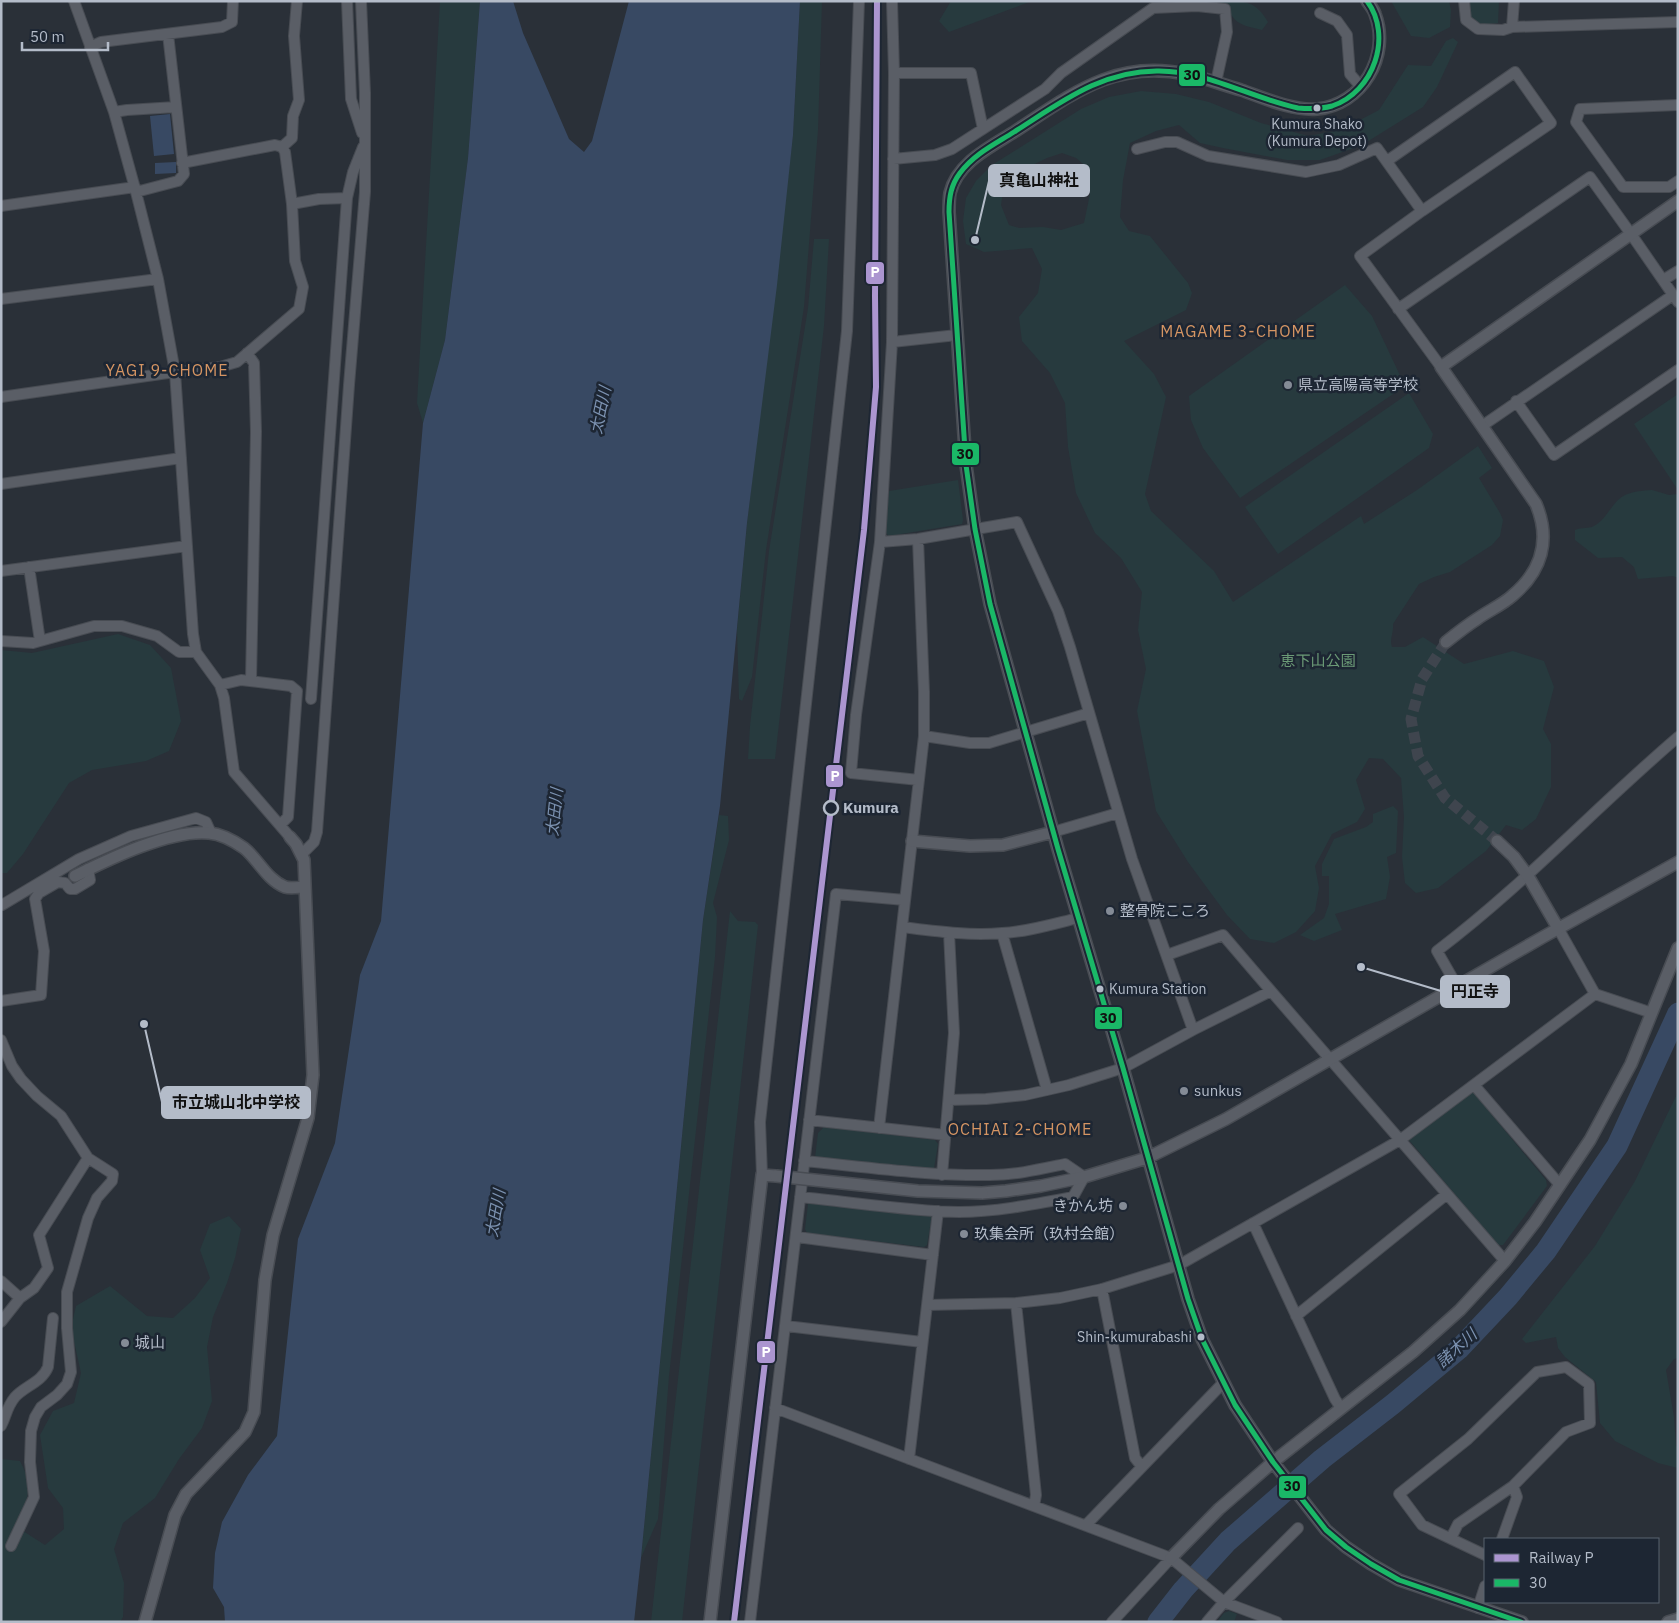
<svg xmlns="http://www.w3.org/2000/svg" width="1679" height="1623" font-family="'IBM Plex Sans','Noto Sans JP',sans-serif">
<rect width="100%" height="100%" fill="#2a3038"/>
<path fill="#273a3e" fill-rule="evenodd" d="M440 1H480L468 158 445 340 423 423 417 403Z
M800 1H822L818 130 804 307 766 550 752 677 742 701 739 699 737 629 747 523 793 135Z
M951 1H1032L949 32 939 21Z
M1218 1C1245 1 1255 0 1268 22L1262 30C1252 27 1238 26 1232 16 1226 8 1228 7 1218 1Z
M1391 1H1449L1451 10 1450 27 1429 38 1411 36Z
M1468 1H1499L1498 23 1480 25 1470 18Z
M1453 38 1458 42 1437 87 1423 107 1362 145 1320 160H1287L1223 148 1200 143 1179 125 1156 131 1130 143 1123 180 1120 217 1129 231 1150 236 1188 283 1192 293 1186 310 1124 341 1154 374 1166 397 1145 494 1151 511 1214 571 1233 602 1361 516 1364 524 1417 490 1478 446 1492 468 1479 478 1500 513 1503 520 1500 536 1492 545 1450 572 1434 577 1419 584 1393 624C1394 633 1389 639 1392 647H1405L1423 637 1464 664 1513 651 1544 661 1554 687 1543 729 1551 744V787L1536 819 1522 830 1506 825 1486 851 1438 888 1416 893 1405 883 1402 857 1404 817 1401 778 1383 759 1369 758 1356 780 1365 809 1357 822 1332 834 1315 866 1319 888 1315 911 1296 932 1274 943 1250 939 1227 915 1188 862 1156 811 1137 711 1146 669 1138 630 1142 592 1121 558 1095 533 1076 493 1068 447 1065 403 1050 373 1022 341 1019 317 1038 293 1042 269 1032 248 984 252 966 244 963 221 966 198 976 181 992 165 1081 109 1109 97 1141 91 1176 94 1209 102 1261 123 1308 136 1341 130 1379 110 1408 65 1431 66 1446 41ZM1062 153 1076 158 1088 168 1090 194 1084 223 1061 230 1043 227 1019 228 1009 225 1001 205 1004 185 1016 173 1047 158Z
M814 239H829L824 326 775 759H748L750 726 769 551 808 308Z
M1345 285 1372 316 1405 386 1240 498 1203 448 1191 420 1189 396Z
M1409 393 1433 434 1429 448 1278 554 1245 507Z
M1678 394V490L1634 424Z
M958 480 963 520 962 524 889 536 885 532 889 491Z
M1652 490 1669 495 1678 494V578L1673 576 1638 579 1634 567 1622 557 1598 558 1575 540V530C1582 527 1588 529 1594 526 1605 520 1609 509 1618 500 1627 491 1641 491 1652 490Z
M118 634 150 645 171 668 181 721 169 751 146 761 92 770 69 783 23 854 7 873H1V650L32 653Z
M1393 806 1398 811 1396 853 1387 857 1390 877 1386 899 1335 914 1342 930 1314 941 1300 935 1324 918 1329 904V876H1322V864L1334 839 1366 827 1373 822V814Z
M719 815 728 816 729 840 713 903 717 917 715 957 669 1376 658 1519 641 1558 703 920Z
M730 911 738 921 755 922 758 925C733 1157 707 1390 682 1622H651Z
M1473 1092 1546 1180 1547 1186 1503 1245H1498L1409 1140Z
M1678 1092V1358L1674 1359 1666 1370 1674 1417 1676 1446 1678 1447V1468L1658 1463 1615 1441 1600 1423 1596 1382 1565 1357 1558 1348 1556 1337 1526 1343 1522 1339 1595 1246 1635 1181Z
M824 1127 935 1140 938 1144 934 1168 931 1170 815 1158 818 1133Z
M811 1201 930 1213 932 1216 927 1245 924 1247 807 1233 805 1229 808 1204Z
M229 1216 241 1229 235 1258 227 1283 213 1317 207 1347 212 1401 202 1428 179 1459 155 1498 123 1523 114 1549 124 1583 123 1617 120 1622H1V1459L20 1461 30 1482 24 1513 23 1531 45 1545 64 1529 63 1508 48 1488 40 1435 53 1411 74 1403 81 1373 71 1328 76 1306 110 1286 147 1316 173 1318 195 1298 210 1278 200 1250 210 1224Z
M1229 1611 1237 1614 1234 1622H1217L1224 1613Z"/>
<path fill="#384963" d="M480 1H513L523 33 569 139 584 152 592 141 629 1H800L793 135 777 285 747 523 720 806 703 920 641 1558 634 1622H225L224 1607 213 1588 215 1553 222 1522 248 1475 277 1436 298 1239 335 1143 360 975 381 921 423 423 445 340 468 158Z
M170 114 174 154 154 156 150 116Z
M176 162V173L155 174V163Z"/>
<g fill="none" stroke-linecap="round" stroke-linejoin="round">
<path stroke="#384963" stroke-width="21" d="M1158 1622 1183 1590 1228 1541 1322 1459 1393 1404 1459 1349 1508 1297 1546 1251 1617 1146 1678 1013"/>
<path stroke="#3f454e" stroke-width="11" stroke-dasharray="11 5.5" stroke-linecap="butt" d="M1446 642 1422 679 1411 719 1418 756 1445 798 1497 841"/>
<g stroke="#484c53" stroke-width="12">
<path id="minor" d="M74 1 114 112 136 192 158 279 175 372 193 634 196 652 220 685 224 698 234 772 290 837
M347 1 351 99 362 133
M892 1 894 73 892 342 880 542 856 715 851 773 919 780
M1464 1 1466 20 1478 29 1503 30 1512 27 1678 22
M1320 13 1337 21 1347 35 1350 74 1361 87
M1512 27 1514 1
M90 47 101 42 222 27 232 22 233 1
M894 73H971L983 129
M1678 105 1580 109 1576 122 1623 187H1669L1678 181
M114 112 127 110 176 107
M282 147 292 138 293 116 299 100 294 36 297 1
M1137 149 1165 142H1177L1208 156 1306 172 1339 165 1377 148 1422 211
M893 159 935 155 952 149 1045 89 1061 73 1153 8 1197 6 1225 9 1227 32 1216 82
M1387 161 1515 72 1551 123 1422 211 1360 256 1441 367
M136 192 178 181 184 174 168 34
M292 204 319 199 347 198
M1 206 135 187
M1663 280 1678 271
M1 299 158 279
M1398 309 1590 177 1631 234 1678 302
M892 342 957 335
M247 353 254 363 256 432 251 681
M1 397 175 372 220 367 237 362 299 309 303 287 295 261 292 204 285 152 282 147 275 145 182 163
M1516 401 1554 455 1678 370
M1482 426 1673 295
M1 484 181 458
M918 539 924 692V736L902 927C935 931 969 936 1002 933 1027 932 1053 924 1078 918
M880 542 918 539 1017 522 1058 611 1070 647 1132 859 1193 1030
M29 567 40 641
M1 571 187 546
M1 641 33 643 94 626H122L157 636 179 652H196
M220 685 241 680 291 686 297 691 288 817 280 825
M311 699 347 198 353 172 363 147
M924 736 970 743H989L1089 713
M1053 832 1118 813
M302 854 314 842 317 832 349 385 365 192V93L361 1
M2 905 79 859 131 836 196 818 206 822 211 833
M1558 928 1595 994 1652 1013
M1002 933 1047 1090
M1167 955 1223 935 1271 991
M1457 986 1437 951C1523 886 1596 807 1678 737
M1 1001 41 995 44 951 35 899 39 893 58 882 65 883 70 889H75L90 880 88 869
M1 1040 12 1066 21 1079 37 1096 61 1116 88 1158 39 1235 48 1268 34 1288 20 1298 1 1322
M1474 1085 1560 1185
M949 1100 986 1099 1025 1095 1069 1085 1123 1068 1193 1030 1271 991 1505 1261
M809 1120 946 1135
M879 1128 902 927
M762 1175 760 1122 847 331 859 1
M942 1175 954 1033 949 933
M800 1197C852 1202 906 1211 959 1212 996 1212 1036 1204 1073 1197L1084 1177 1065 1164C1041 1169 1016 1175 990 1175 928 1176 866 1167 804 1161
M1253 1223 1335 1399 1341 1408
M797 1237 933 1255
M1 1281 20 1298
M1102 1289 1135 1458 1142 1467
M1016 1303 1036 1495 1034 1506
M927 1305 1016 1303 1060 1298 1102 1289 1179 1265 1400 1140 1595 994
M1296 1316 1447 1194
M786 1326 922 1342
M775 1408 1171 1558 1224 1602 1277 1622
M1 1426C7 1415 6 1408 15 1397 25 1386 42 1382 48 1367L53 1318
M909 1459 938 1211
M1086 1525 1223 1383
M1451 1538 1458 1524 1513 1486 1566 1432 1590 1423 1589 1384 1566 1367 1537 1372 1468 1439 1399 1494 1422 1525 1485 1555
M1502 1539 1517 1497 1513 1486
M11 1546 34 1497 30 1462 31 1431 35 1417 41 1407 57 1395 67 1384 71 1372 67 1328V1292L88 1218 97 1198 112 1181 113 1174 88 1158
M1478 1608 1485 1586
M750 1622 836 894 905 900
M1112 1622 1171 1558
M1207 1622 1224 1602 1298 1528"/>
</g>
<g stroke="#484c53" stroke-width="14">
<path id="tertiary" d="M1367 1C1370 5 1374 10 1375 14 1391 56 1362 105 1317 109 1292 111 1264 98 1241 90 1223 85 1205 78 1186 74 1114 59 1071 95 1014 132 990 147 957 163 950 193 949 199 949 206 949 212L966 465 975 529 990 604 1058 849 1123 1068 1188 1299 1202 1339 1235 1405 1273 1462 1326 1530 1346 1547 1371 1564 1399 1580 1522 1622
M1446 642C1456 634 1466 626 1477 619 1488 611 1502 605 1512 596 1542 571 1551 540 1536 504L1441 367 1678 201
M912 841 970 846 1003 845 1053 832
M1497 841 1514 857 1528 876 1558 928
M75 876C109 859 171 829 209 833 221 834 234 841 244 848 258 859 267 880 285 887 291 889 299 887 304 887
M982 1193 1006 1191 1041 1186 1084 1177 1147 1158 1226 1119 1543 937 1678 862
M1171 1558 1219 1509 1273 1462 1413 1352 1460 1310 1505 1261 1535 1222 1590 1140 1631 1064 1678 948
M145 1622 175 1515 186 1494 245 1432 254 1412 265 1280 273 1235 308 1118 313 1075 304 860 296 844 290 837
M710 1622 762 1175 776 1176
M1668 1622 1678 1619"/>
</g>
<use href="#minor" stroke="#5a5e66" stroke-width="10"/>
<use href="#tertiary" stroke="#5a5e66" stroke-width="11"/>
<g stroke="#484c53" stroke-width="14" stroke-linecap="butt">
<path id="tertiary-bridge" d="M776 1176 918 1191 982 1193"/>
</g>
<use href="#tertiary-bridge" stroke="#5a5e66" stroke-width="11"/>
<g stroke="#1d2633" stroke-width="9">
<path id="bus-1" d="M1367 1C1393 36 1374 92 1332 106 1321 109 1310 109 1298 108 1251 98 1207 71 1159 71 1102 70 1060 103 1014 132 995 144 974 154 960 173 951 185 949 197 949 212L966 465 975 529 990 604 1058 849 1123 1068 1188 1299 1202 1339 1235 1405 1273 1462 1326 1530 1346 1547 1371 1564 1399 1580 1521 1622"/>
</g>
<use href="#bus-1" stroke="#1ab867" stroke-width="5"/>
<g stroke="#1d2633" stroke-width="10">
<path id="rail-1" d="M734 1622 864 530 876 387 875 296 877 1"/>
</g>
<use href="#rail-1" stroke="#ab95d0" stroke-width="6"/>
</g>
<g fill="#b4bcc9" stroke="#1d2633" stroke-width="2">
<circle cx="1317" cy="108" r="4.5"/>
<circle cx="1100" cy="989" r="4.5"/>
<circle cx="1201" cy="1337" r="4.5"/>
</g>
<g fill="#848b96" stroke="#1d2633" stroke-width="2">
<circle cx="1288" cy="385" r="5"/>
<circle cx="1110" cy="911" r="5"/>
<circle cx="1184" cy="1091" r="5"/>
<circle cx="1123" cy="1206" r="5"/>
<circle cx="964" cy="1234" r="5"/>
<circle cx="125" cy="1343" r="5"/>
</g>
<circle fill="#1d2633" stroke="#b4bcc9" stroke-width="2.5" cx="831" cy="808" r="7"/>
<g text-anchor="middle" stroke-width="5" stroke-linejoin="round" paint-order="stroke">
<g font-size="14" fill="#b4bcc9" stroke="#1d2633">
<text x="1317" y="129">Kumura Shako<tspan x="1317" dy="17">(Kumura Depot)</tspan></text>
<text x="1109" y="994" text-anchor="start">Kumura Station</text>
<text x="1192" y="1342" text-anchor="end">Shin-kumurabashi</text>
</g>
<g font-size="15" fill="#b4bcc9" stroke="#1d2633" text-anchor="start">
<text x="1298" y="390">県立高陽高等学校</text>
<text x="1120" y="916">整骨院こころ</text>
<text x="1194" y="1096">sunkus</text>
<text x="1113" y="1211" text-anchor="end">きかん坊</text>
<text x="974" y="1239">玖集会所（玖村会館）</text>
<text x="135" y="1348">城山</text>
</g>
<g font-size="15" fill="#6b9a76" stroke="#1d2633">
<text x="1318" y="666">恵下山公園</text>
</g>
<g font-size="15" font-weight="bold" fill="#b4bcc9" stroke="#1d2633" text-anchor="start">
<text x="843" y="813">Kumura</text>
</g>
<g font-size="16" letter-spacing="1" fill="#d59563" stroke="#1d2633">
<text x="1238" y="337">MAGAME 3-CHOME</text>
<text x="167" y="376">YAGI 9-CHOME</text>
<text x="1020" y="1135">OCHIAI 2-CHOME</text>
</g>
<g font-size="16" font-style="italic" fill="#7c92b1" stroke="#1d2633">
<text transform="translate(600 410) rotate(-78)" y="6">太田川</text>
<text transform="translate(554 812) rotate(-84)" y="6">太田川</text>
<text transform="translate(495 1213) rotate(-80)" y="6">太田川</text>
<text transform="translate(1456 1348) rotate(-42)" y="6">諸木川</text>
</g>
</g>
<path fill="none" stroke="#b4bcc9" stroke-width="2" d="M975 240L989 181M1361 967L1441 991M144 1024L162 1102"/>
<g fill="#b4bcc9" stroke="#1d2633" stroke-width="2">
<circle cx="975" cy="240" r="5"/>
<circle cx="1361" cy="967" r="5"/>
<circle cx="144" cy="1024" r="5"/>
</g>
<g fill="#b4bcc9" stroke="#b4bcc9" stroke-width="2">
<rect x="989" y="165" width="100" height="31" rx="5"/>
<rect x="1441" y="976" width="68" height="31" rx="5"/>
<rect x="162" y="1087" width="148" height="31" rx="5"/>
</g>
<g font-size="16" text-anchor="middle" font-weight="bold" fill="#111">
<text x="1039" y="186">真亀山神社</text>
<text x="1475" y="997">円正寺</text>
<text x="236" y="1108">市立城山北中学校</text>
</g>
<g stroke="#1d2633" stroke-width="2">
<rect x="1178" y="63" width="28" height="24" rx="5" fill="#1ab867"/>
<rect x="865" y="261" width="20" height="24" rx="5" fill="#ab95d0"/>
<rect x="951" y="442" width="29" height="24" rx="5" fill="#1ab867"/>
<rect x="825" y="764" width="19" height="24" rx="5" fill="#ab95d0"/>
<rect x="1094" y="1006" width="29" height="24" rx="5" fill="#1ab867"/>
<rect x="756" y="1340" width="20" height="24" rx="5" fill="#ab95d0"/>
<rect x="1278" y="1475" width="29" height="24" rx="5" fill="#1ab867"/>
</g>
<g font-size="14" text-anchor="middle" font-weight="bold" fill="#fff">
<text x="875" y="277">P</text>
<text x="835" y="781">P</text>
<text x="766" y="1357">P</text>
</g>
<g font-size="14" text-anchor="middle" font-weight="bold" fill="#111">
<text x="1192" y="80">30</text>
<text x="965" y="459">30</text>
<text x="1108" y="1023">30</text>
<text x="1292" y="1491">30</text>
</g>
<rect width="1679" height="1623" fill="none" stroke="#b4bcc9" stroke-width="5"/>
<rect x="1484" y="1538" width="175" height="65" fill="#1d2633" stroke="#59626f"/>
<rect x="1494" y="1554" width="25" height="8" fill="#ab95d0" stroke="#59626f"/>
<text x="1529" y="1563" font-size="15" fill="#b4bcc9">Railway P</text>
<rect x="1494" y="1579" width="25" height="8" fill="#1ab867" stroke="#59626f"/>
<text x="1529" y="1588" font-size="15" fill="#b4bcc9">30</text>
<path d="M22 42v8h86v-8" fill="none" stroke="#b4bcc9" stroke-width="2.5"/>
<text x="30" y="42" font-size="15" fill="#b4bcc9" stroke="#1d2633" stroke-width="4" paint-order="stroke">50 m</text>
</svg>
